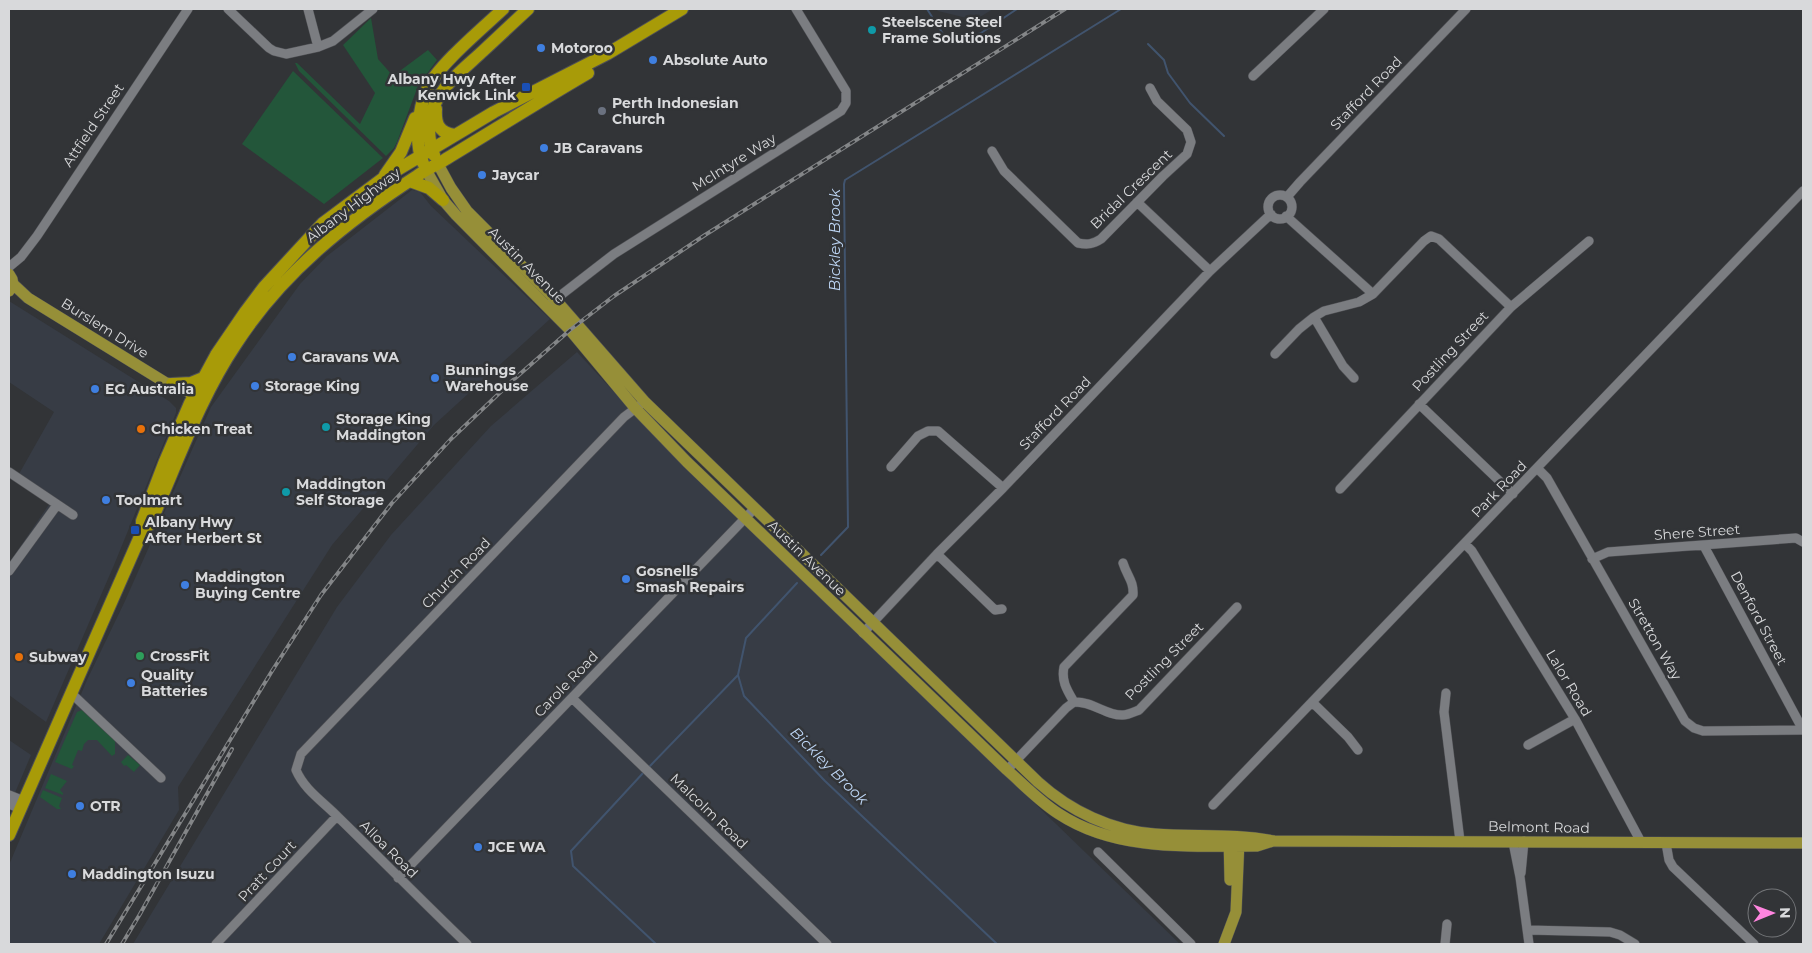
<svg xmlns="http://www.w3.org/2000/svg" width="1812" height="953" font-family="Montserrat,sans-serif">
<rect width="100%" height="100%" fill="#323437"/>
<path fill="#373c45" d="M936 9H993L975 20 938 11Z
M412 190 420 192 431 206 550 319 434 425 332 545 178 787 179 810 99 944H9V865L87 680 125 601 211 407 300 284 327 256Z
M9 301 169 401 176 408V413L114 565 46 722 9 695V563L50 503 15 481 54 412 9 382Z
M577 352 652 433 1180 944H133L337 607 391 535 491 426Z
M9 740 31 755 9 807Z"/>
<path fill="#23563a" d="M371 18 378 59 393 76 428 50 437 60 418 86 397 142 394 148 386 156 299 71 295 63H297L360 124 375 93 343 45Z
M293 71 383 158 324 204 242 144Z
M82 710 86 712 115 740V754L112 756 97 740H88L84 744 82 751 78 750 72 765 74 766 72 769 55 762 77 712Z
M128 755 140 765 134 772 126 765 124 766 121 762Z
M51 774 67 781 60 790 63 793V795L45 788Z
M43 790 62 798 59 806 61 809H57L40 797Z"/>
<g fill="none" stroke-linecap="round" stroke-linejoin="round">
<path stroke="#41546e" stroke-width="2" d="M927 9 943 34 963 39 981 33 1017 9
M1148 44 1164 60 1168 73 1190 103 1224 136
M821 555 848 527 844 184 845 180 1121 9
M797 583 746 638 738 675 744 696 825 781 997 944
M649 767 738 675
M644 772 571 851 573 866 656 944"/>
<g stroke="#4f5054" stroke-width="10">
<path id="minor" d="M228 9 269 48 274 51 286 54 318 47 333 41 373 9
M308 9 318 47
M1253 76 1324 9
M992 151 1004 171 1078 243C1088 245 1093 244 1101 239L1163 176 1187 154 1191 142 1187 130 1157 101 1150 88
M1268 207a12 12 0 1 1 24 0a12 12 0 1 1-24 0Z
M1287 197 1300 182 1466 9
M1137 202 1210 271
M1286 216 1373 294
M9 267 21 257 37 236 188 9
M552 302 614 254 841 111 846 103V91L796 9
M1314 317 1343 366 1354 378
M1275 354 1299 329 1314 317 1324 311 1359 302 1373 294 1424 241 1431 236 1439 239 1511 307
M1419 404 1513 494
M891 467 918 436 928 431H938L1003 488
M1537 468 1547 478 1685 721 1694 728 1703 731 1803 730
M9 472 73 515
M1340 489 1511 307 1589 241
M1465 544 1472 551 1575 719 1641 842
M1704 546 1803 730
M937 554 995 610 1002 609
M1592 559 1608 552 1796 538 1803 542
M9 571 57 505
M863 633 937 554 1003 488 1210 271 1271 214
M1446 693 1444 712 1460 841
M72 694 161 778
M572 698 827 944
M1074 702C1092 701 1107 716 1123 715 1128 715 1134 712 1139 710L1237 607
M1312 702 1348 737 1358 750
M1528 745 1575 719
M1007 770 1066 708 1074 702C1067 690 1061 681 1064 667L1133 595C1134 581 1127 576 1123 563
M9 795 24 801
M9 804 20 809
M1213 805 1803 191
M1513 842 1520 877 1529 944
M1666 843 1669 860 1673 867 1754 944
M1098 852 1191 944
M1521 873 1524 841
M398 878 754 509
M1528 930 1610 932 1620 935 1635 944
M216 944 337 816
M467 944C424 903 382 860 339 818 324 802 305 791 296 770L301 754 624 417 640 405
M1445 944 1447 924"/>
</g>
<g stroke="#4f5054" stroke-width="12">
<path id="major" d="M438 164 451 188 467 211 555 299 645 402 1038 782C1070 811 1112 831 1155 834 1195 837 1235 833 1274 841L1803 843
M426 170 443 200 456 215 570 330 635 408 687 462 1007 770C1024 785 1040 802 1059 814 1117 852 1191 846 1257 846L1273 841
M9 274 12 279 13 284 9 291
M13 284 28 298 166 383 172 384 201 398
M1229 838 1230 880
M1224 944 1236 912 1239 841"/>
</g>
<g stroke="#4f5054" stroke-width="14">
<path id="highway" d="M436 109C435 124 439 133 455 135
M434 155C428 140 427 121 434 106 443 84 466 67 483 51 498 37 513 23 528 9
M423 163C414 142 418 110 427 89 437 66 484 27 503 9
M385 175 401 152 415 118
M410 181 429 188 443 200
M172 384 191 383 203 378
M144 530 150 524C177 464 199 399 236 344 281 274 347 221 417 176 426 169 437 165 446 159 494 130 540 101 588 73
M9 835 142 532V521L165 461 190 403 216 355 246 311 264 287 323 223 382 179 494 112 607 54 682 9"/>
</g>
<use href="#minor" stroke="#7b7d81" stroke-width="9"/>
<use href="#major" stroke="#968f38" stroke-width="11"/>
<use href="#highway" stroke="#a89b08" stroke-width="12"/>
<g stroke="#848688" stroke-width="4">
<path id="rail" d="M106 944 272 671 321 595 392 503 451 439 512 381 570 330 614 296 705 235 1065 9
M122 944 140 914 232 749"/>
</g>
<use href="#rail" stroke="#323437" stroke-width="2" stroke-dasharray="5.5" stroke-linecap="butt"/>
</g>
<g fill="#0f9aa8" stroke="#323437" stroke-width="2">
<circle cx="872" cy="30" r="5"/>
<circle cx="326" cy="427" r="5"/>
<circle cx="286" cy="492" r="5"/>
</g>
<g fill="#3f7fe0" stroke="#323437" stroke-width="2">
<circle cx="541" cy="48" r="5"/>
<circle cx="653" cy="60" r="5"/>
<circle cx="544" cy="148" r="5"/>
<circle cx="482" cy="175" r="5"/>
<circle cx="292" cy="357" r="5"/>
<circle cx="435" cy="378" r="5"/>
<circle cx="255" cy="386" r="5"/>
<circle cx="95" cy="389" r="5"/>
<circle cx="106" cy="500" r="5"/>
<circle cx="626" cy="579" r="5"/>
<circle cx="185" cy="585" r="5"/>
<circle cx="131" cy="683" r="5"/>
<circle cx="80" cy="806" r="5"/>
<circle cx="478" cy="847" r="5"/>
<circle cx="72" cy="874" r="5"/>
</g>
<g fill="#1a4fb4" stroke="#323437" stroke-width="2">
<rect x="521" y="82" width="10" height="10" rx="2.5"/>
<rect x="130" y="525" width="10" height="10" rx="2.5"/>
</g>
<circle fill="#6b7280" stroke="#323437" stroke-width="2" cx="602" cy="111" r="5"/>
<g fill="#e8710a" stroke="#323437" stroke-width="2">
<circle cx="141" cy="429" r="5"/>
<circle cx="19" cy="657" r="5"/>
</g>
<circle fill="#2e9e5b" stroke="#323437" stroke-width="2" cx="140" cy="656" r="5"/>
<g text-anchor="middle" stroke-width="5" stroke-linejoin="round" paint-order="stroke">
<g font-size="14" font-weight="bold" fill="#d8d9db" stroke="#323437" text-anchor="start">
<text x="882" y="27">Steelscene Steel<tspan x="882" dy="16">Frame Solutions</tspan></text>
<text x="551" y="53">Motoroo</text>
<text x="663" y="65">Absolute Auto</text>
<text x="516" y="84" text-anchor="end">Albany Hwy After<tspan x="516" dy="16">Kenwick Link</tspan></text>
<text x="612" y="108">Perth Indonesian<tspan x="612" dy="16">Church</tspan></text>
<text x="554" y="153">JB Caravans</text>
<text x="492" y="180">Jaycar</text>
<text x="302" y="362">Caravans WA</text>
<text x="445" y="375">Bunnings<tspan x="445" dy="16">Warehouse</tspan></text>
<text x="265" y="391">Storage King</text>
<text x="105" y="394">EG Australia</text>
<text x="336" y="424">Storage King<tspan x="336" dy="16">Maddington</tspan></text>
<text x="151" y="434">Chicken Treat</text>
<text x="296" y="489">Maddington<tspan x="296" dy="16">Self Storage</tspan></text>
<text x="116" y="505">Toolmart</text>
<text x="145" y="527">Albany Hwy<tspan x="145" dy="16">After Herbert St</tspan></text>
<text x="636" y="576">Gosnells<tspan x="636" dy="16">Smash Repairs</tspan></text>
<text x="195" y="582">Maddington<tspan x="195" dy="16">Buying Centre</tspan></text>
<text x="150" y="661">CrossFit</text>
<text x="29" y="662">Subway</text>
<text x="141" y="680">Quality<tspan x="141" dy="16">Batteries</tspan></text>
<text x="90" y="811">OTR</text>
<text x="488" y="852">JCE WA</text>
<text x="82" y="879">Maddington Isuzu</text>
</g>
<g font-size="14" fill="#d8d9db" stroke="#323437">
<text transform="translate(1366 93) rotate(-46)" y="5">Stafford Road</text>
<text transform="translate(93 125) rotate(-56)" y="5">Attfield Street</text>
<text transform="translate(734 162) rotate(-32)" y="5">McIntyre Way</text>
<text transform="translate(1131 189) rotate(-44)" y="5">Bridal Crescent</text>
<text transform="translate(353 205) rotate(-37)" y="5">Albany Highway</text>
<text transform="translate(527 265) rotate(45)" y="5">Austin Avenue</text>
<text transform="translate(105 328) rotate(32)" y="5">Burslem Drive</text>
<text transform="translate(1450 351) rotate(-47)" y="5">Postling Street</text>
<text transform="translate(1055 413) rotate(-46)" y="5">Stafford Road</text>
<text transform="translate(1499 489) rotate(-46)" y="5">Park Road</text>
<text transform="translate(1697 532) rotate(-4)" y="5">Shere Street</text>
<text transform="translate(807 558) rotate(44)" y="5">Austin Avenue</text>
<text transform="translate(456 573) rotate(-46)" y="5">Church Road</text>
<text transform="translate(1759 618) rotate(62)" y="5">Denford Street</text>
<text transform="translate(1655 639) rotate(60)" y="5">Stretton Way</text>
<text transform="translate(1164 661) rotate(-45)" y="5">Postling Street</text>
<text transform="translate(1569 683) rotate(59)" y="5">Lalor Road</text>
<text transform="translate(566 684) rotate(-46)" y="5">Carole Road</text>
<text transform="translate(709 811) rotate(44)" y="5">Malcolm Road</text>
<text transform="translate(1539 827) rotate(1)" y="5">Belmont Road</text>
<text transform="translate(389 849) rotate(45)" y="5">Alloa Road</text>
<text transform="translate(267 871) rotate(-47)" y="5">Pratt Court</text>
</g>
<g font-size="15" font-style="italic" fill="#bdd5f4" stroke="#323437">
<text transform="translate(835 240) rotate(-90)" y="5">Bickley Brook</text>
<text transform="translate(829 766) rotate(45)" y="5">Bickley Brook</text>
</g>
</g>
<rect width="1812" height="953" fill="none" stroke="#d8d9db" stroke-width="20"/>
<g transform="translate(1772 913) rotate(89)"><circle r="24" fill="#323437" stroke="#747679"/>
<path d="M0-4L9 19L0 12L-9 19Z" fill="#ff85df"/>
<text y="-8" font-size="14" font-weight="bold" text-anchor="middle" fill="#d8d9db">N</text>
</g>
</svg>
